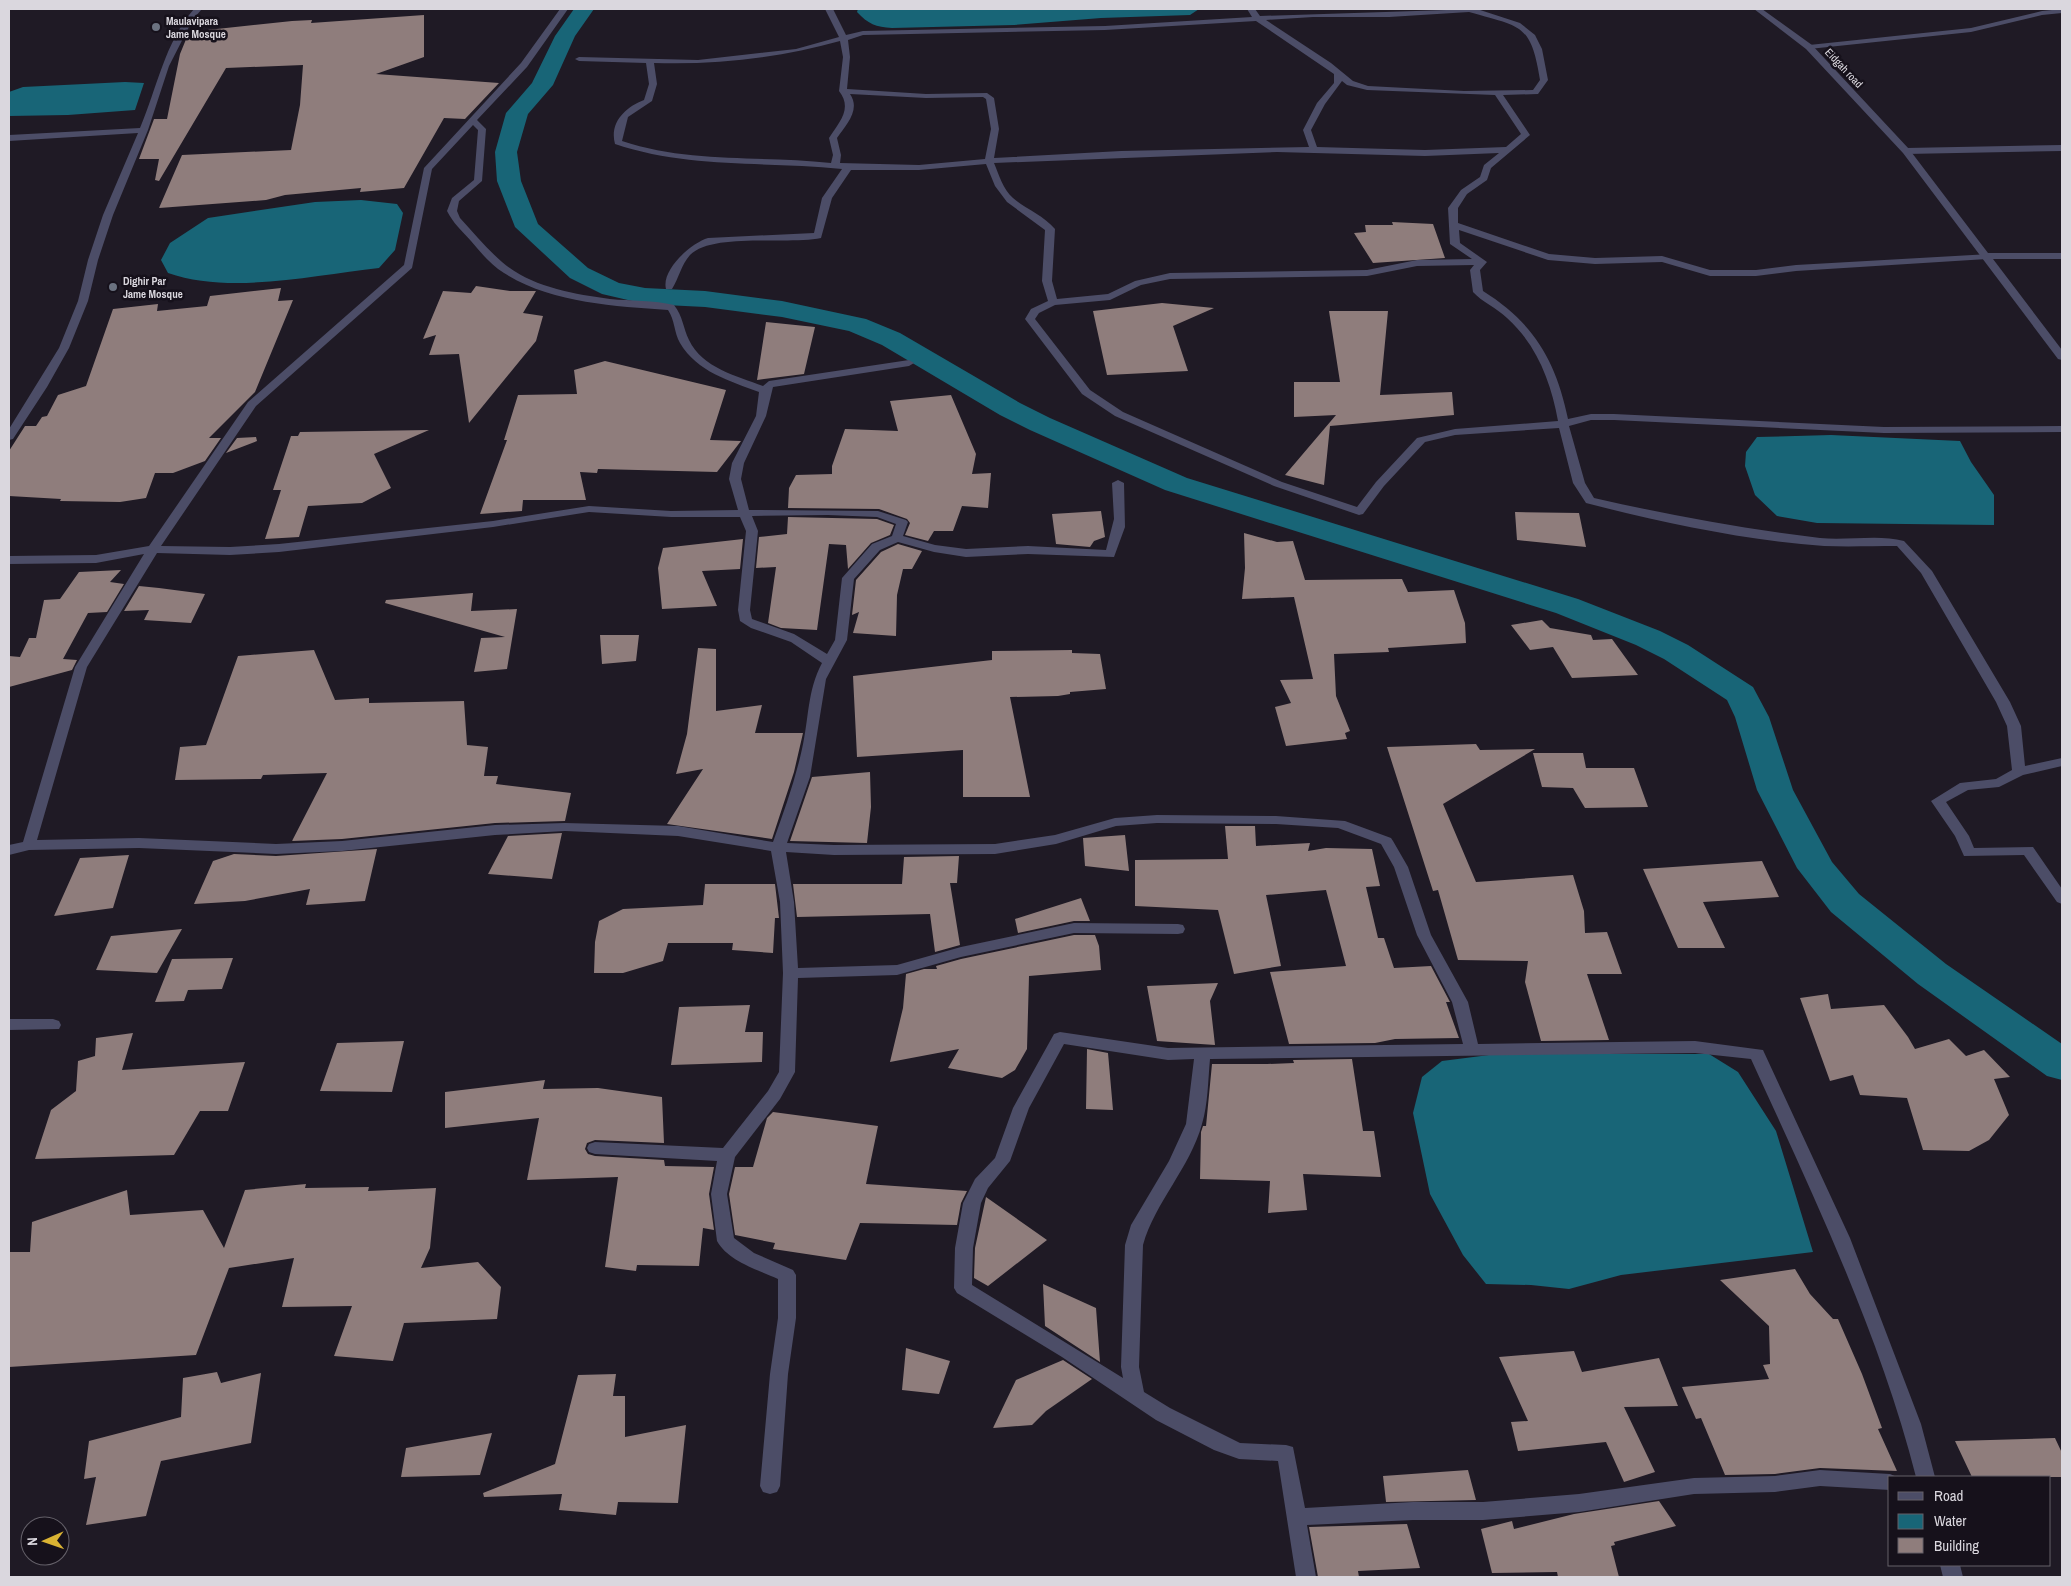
<svg xmlns="http://www.w3.org/2000/svg" width="2071" height="1586" font-family="'Archivo Narrow',sans-serif">
<rect width="100%" height="100%" fill="#1f1a25"/>
<path fill="#186577" d="M858 9H1199L1190 15 1101 18 1014 25 892 28C876 27 868 24 857 12Z
M125 82 144 83 135 110 68 115 9 116V92L23 87Z
M361 200 397 204 403 213 395 250 379 268C314 275 231 295 168 273L161 260 170 243 208 218 315 202Z
M1831 435 1960 441 1971 462 1994 495V525L1817 523 1777 516 1755 495 1745 466 1746 452 1757 437Z
M1497 1054H1709L1738 1072 1776 1131 1813 1252 1621 1275 1569 1289 1531 1285 1486 1284 1463 1255 1430 1194 1413 1113 1422 1077 1442 1061Z"/>
<g fill="none" stroke-linecap="round" stroke-linejoin="round">
<path fill="#186577" fill-rule="evenodd" d="M574 9H594L575 36 553 85 528 114 517 152 521 181 538 224 588 268 619 283 645 288 705 291 782 301 866 319 900 333 1020 403 1050 418 1187 478 1578 599 1660 631 1688 645 1753 687 1769 717 1793 790 1832 862 1859 894 1946 964 2062 1044V1080L2047 1076 1918 984 1831 912 1797 868 1757 790 1735 717 1727 700 1664 659 1636 645 1556 613 1165 490 1030 430 1000 415 882 345 849 331 782 317 705 307 645 304 602 294 570 278 515 227 497 181 495 152 506 113 532 83 555 36Z"/>
</g>
<path fill="#8f7d7c" d="M424 15V57L376 74 499 83 465 119 444 118 404 188 360 192 361 188 285 195 266 200 159 208 182 155 291 150 300 105 303 65 226 68 159 181 155 180 159 159H139L154 119H167L180 54 189 32 292 21 312 20 311 23Z
M1392 222 1433 224 1445 258 1373 263 1354 233 1366 232 1365 225H1393Z
M476 286 510 291H536L523 313 543 316 536 341 469 423 459 354 429 355 436 335 423 339 443 291 471 293Z
M281 288 278 301 293 300 255 392 209 438H221L205 461 173 473H155L146 498 120 502 60 501 61 499 9 496V451L25 426H36L42 417 47 416 58 395 86 386 113 309 158 304 157 311 207 306 210 296Z
M1162 303 1214 308 1173 326 1188 371 1107 375 1093 311Z
M1329 311H1388L1380 395 1452 392 1454 415 1330 426 1324 485 1285 475 1336 415 1294 417V382H1340Z
M766 322 815 327 804 374 757 380Z
M605 361 726 390 710 440 741 441 717 472 598 469 597 473 580 472 586 500H523L522 511 480 514 507 440H504L518 395 577 394 574 370Z
M951 395 976 454 972 474 991 473 988 508 962 506 953 531H934L928 541 905 535 910 523 907 519 879 509 788 508 789 488 796 475 832 474V466L845 429 898 431 890 401Z
M429 430 374 454 391 488 362 503 308 506 299 537 265 539 281 490H273L291 436H298L300 432Z
M256 437 257 441 226 453 237 438Z
M1101 511 1105 537 1094 541 1090 547 1056 544 1052 514Z
M1515 512 1579 513 1586 547 1517 540Z
M788 517 877 519 894 525 890 535 871 543 848 569 846 545 829 544 817 630 781 628 768 623 776 567 756 568 759 537 787 534Z
M1244 533 1277 542 1293 541 1305 580 1402 579 1408 592 1454 590 1465 623 1466 643 1388 648 1389 652 1334 654 1336 696 1350 731 1345 733 1347 739 1286 746 1275 707 1291 703 1280 680 1313 679 1294 597 1242 599 1245 568Z
M743 539 740 569 702 571 717 606 662 609 658 568 663 548Z
M898 544 922 551 912 569H903L897 595 896 636 853 633 859 612 852 615 856 580 881 552Z
M121 570 110 582 124 584 107 612 88 613 63 659 77 660 72 670 9 687V656L20 657 29 638H36L44 600 60 599 79 572Z
M139 586 159 588 205 594 191 623 144 620 149 610 124 611Z
M473 593 471 611 517 609 507 669 474 672 481 638 505 637 385 603 386 600Z
M1542 620 1550 628 1591 635 1593 640 1612 639 1638 675 1572 678 1553 647 1530 650 1511 625Z
M600 635H639L636 661 602 664Z
M698 648 716 649V711L762 705 755 733H803L794 772 772 839 667 824 703 769 676 774 687 734Z
M314 650 335 700 369 698V703L464 701 467 745 488 747 484 776H498L496 784 571 793 565 821 495 823 342 839 292 841 327 773 263 775 261 779 175 780 180 747 206 745 238 656Z
M1072 650V653L1100 654 1106 689 1070 692V694L1058 696 1010 697 1030 797H963V750L857 757 853 676 992 660V651Z
M1476 744 1480 750 1535 749 1443 804 1476 882 1573 875 1584 911 1585 933 1607 932 1622 974H1587L1609 1040 1541 1041 1525 982 1528 961 1458 960 1438 890 1433 891 1387 747Z
M1533 753H1583L1586 768H1634L1648 807 1585 808 1573 788 1542 787Z
M870 772 871 807 867 843 790 841 812 777Z
M1225 826H1255L1256 846 1310 843 1308 851 1326 848 1372 849 1380 886 1366 887 1378 938H1384L1394 968 1431 966 1450 1002H1446L1459 1038 1395 1039 1375 1043 1289 1044 1270 972 1346 966 1326 890 1266 895 1281 966 1234 974 1218 910 1135 906V860L1228 859Z
M562 833 552 879 488 874 508 836Z
M1125 835 1129 871 1085 866 1083 838Z
M377 849 365 901 306 905 310 889 245 901 194 904 213 861 234 854 276 856Z
M129 855 113 908 54 916 80 858Z
M959 856 957 883H950L960 945 935 952 930 914 797 917 793 884H902L904 857Z
M1762 861 1779 897 1703 902 1725 948H1678L1643 869Z
M705 884H775L779 918H775L773 953 732 950 733 943H668L663 961 623 973H594L595 942 599 921 623 909 703 905Z
M1081 898 1090 921H1074L1018 933 1015 919Z
M182 929 157 973 96 970 111 936Z
M1074 935H1095L1099 946 1101 970 1029 976 1027 1049 1015 1070 1002 1078 948 1068 959 1049 890 1062 903 1008 906 974 924 969H937L936 966 961 959Z
M233 958 222 989 188 990 184 1001 155 1002 172 959Z
M1218 983 1210 1001 1215 1045 1157 1041 1147 986Z
M1828 994 1831 1009 1884 1005 1908 1037 1915 1049 1949 1039 1966 1056 1984 1050 2010 1077 1994 1079 2009 1115 1989 1140 1969 1151 1923 1150 1907 1098 1860 1095 1853 1075 1830 1081 1800 998Z
M750 1005 745 1032H763L762 1062 671 1065 679 1007Z
M133 1033 122 1070 245 1062 228 1111H200L174 1155 35 1159 51 1110 76 1091 78 1061 95 1056 96 1038Z
M404 1041 392 1092 320 1091 337 1043Z
M1087 1049 1108 1053 1113 1110 1086 1109Z
M1352 1059 1363 1131H1374L1381 1177 1303 1174 1307 1210 1268 1213 1270 1181 1200 1179 1201 1132 1203 1126H1206L1212 1064H1267L1294 1063 1293 1060Z
M545 1080 543 1089 598 1088 662 1097 664 1143 595 1140 587 1143 585 1149 588 1154 595 1156 664 1160 665 1166 714 1167 709 1194 714 1230 703 1228 699 1266 637 1265 636 1271 605 1267 618 1177 527 1180 539 1118 445 1128V1092Z
M773 1112 878 1126 866 1184 967 1191 961 1203 957 1225 860 1223 846 1260 773 1249 775 1243 735 1235 729 1194 735 1167H753L767 1118Z
M306 1184 305 1188 369 1187 368 1191 436 1188 430 1248 421 1268 478 1262 501 1287 497 1319 404 1323 393 1361 334 1356 352 1306 282 1307 294 1258 229 1268 196 1355 9 1367V1252H30L32 1222 127 1190 130 1215 203 1210 224 1248 245 1190Z
M986 1197 1047 1240 988 1286 974 1278 975 1248Z
M1795 1269 1810 1294 1833 1319H1838L1862 1374 1882 1428 1878 1429 1897 1471 1820 1468 1775 1474 1725 1475 1701 1418 1696 1419 1682 1387 1769 1379 1763 1365 1770 1364 1769 1326 1720 1280Z
M1043 1284 1096 1308 1100 1362 1045 1326Z
M906 1348 950 1361 939 1394 902 1390Z
M1574 1351 1582 1372 1659 1358 1678 1406 1624 1407 1655 1472 1624 1482 1606 1442 1518 1451 1511 1422 1528 1421 1499 1357Z
M1063 1360 1092 1379 1046 1411 1032 1425 993 1428 1016 1380Z
M217 1372 221 1383 261 1373 251 1443 161 1461 146 1516 86 1525 96 1477 84 1479 89 1441 181 1417 183 1378Z
M616 1374 613 1396H625V1437L686 1425 678 1503 618 1502 616 1515 559 1510 562 1494 484 1497 483 1493 555 1464 578 1375Z
M492 1433 480 1475 401 1477 406 1448Z
M2055 1438 2062 1453V1477H1972L1955 1441Z
M1468 1470 1476 1500 1386 1502 1383 1476Z
M1659 1501 1676 1526 1614 1542 1615 1545 1611 1546 1619 1577H1558L1557 1572 1492 1573 1481 1529 1512 1521 1514 1529 1574 1514Z
M1407 1524 1420 1568 1358 1571 1359 1577H1318L1309 1527Z"/>
<g fill="none" stroke-linecap="round" stroke-linejoin="round">
<path fill="#4c4d67" fill-rule="evenodd" d="M194 9H202L193 19 169 66 148 130 113 215 98 260 88 301 69 348 47 387 13 439 9 440V429L59 348 78 301 88 260 103 215 138 133 9 141V135L140 128C157 88 165 42 194 9Z
M560 9H568L527 67 477 120 486 129 482 181 459 201 457 211 460 218C474 233 487 249 502 262 531 287 573 294 610 299 631 301 654 300 674 305 683 316 683 328 689 340 702 368 737 376 763 386L769 381 909 360 914 363 909 366 773 387 766 416 744 463 741 479 749 510 878 511 906 520 908 522 903 536 935 545 966 549 1028 546 1106 550 1114 519 1112 483 1118 480 1124 483 1125 527 1114 557 1028 554 966 557 934 552 898 542 880 550 854 579 847 640 826 679 810 777 787 843 834 845 995 844 1055 835 1115 818 1157 815 1276 816 1345 821 1391 838 1393 841 1408 867 1431 935 1468 1002 1478 1044 1695 1041 1763 1050 1850 1238 1921 1424 1935 1477H1916C1879 1332 1813 1195 1751 1059L1695 1053 1210 1059C1208 1080 1208 1104 1202 1124 1190 1168 1155 1202 1143 1245L1139 1367 1144 1392 1170 1408 1240 1443 1286 1445 1293 1447 1305 1508 1413 1502H1483L1579 1494 1694 1478 1775 1476 1820 1470 1890 1474 1897 1477H1890V1490L1820 1486 1775 1492 1694 1494 1579 1512 1483 1520H1413L1307 1525 1316 1577H1296L1278 1461 1239 1459 1214 1450 1156 1420 1062 1357 957 1293 954 1288 955 1248 963 1203 975 1179 995 1158 1013 1108 1054 1034 1060 1032 1168 1048 1463 1044 1452 1002 1417 935 1394 867 1381 844 1338 828 1276 824 1157 823 1116 826 1056 844 995 854 834 855 786 852 794 902 798 968 897 965 961 947 1074 923 1178 924 1183 925 1185 929 1183 933 1178 934 1074 933 961 957 897 975 798 978 795 1072 780 1099 735 1157 727 1194 734 1238 754 1253 793 1270 796 1275V1318L788 1374 780 1486 777 1492 770 1494 763 1492 760 1486 770 1374 778 1318V1279C758 1270 728 1261 717 1241L711 1194 717 1161 595 1154 589 1152 587 1148 589 1144 595 1142 723 1148 768 1091 779 1072 783 973 780 902 771 851 678 836 565 831 495 835 342 851 276 854 139 848 29 850 9 855V845L23 842 75 667 144 554 96 563 9 564V556L96 555 149 546 248 402 404 265 424 168 521 63ZM473 125 478 130 474 180 452 198 447 211C453 223 462 231 471 241 481 253 491 265 504 273 551 303 614 306 668 310 675 320 674 333 680 343 697 372 730 381 759 392L756 416 732 463 729 479 738 510 671 511 589 506 493 521 279 544 230 547 161 546 256 406 412 268 432 169ZM589 512 671 517H740L746 531 738 610 740 621 751 628 791 642 822 663C807 691 809 719 802 749 795 781 784 811 773 842L678 826 565 823 495 825 342 841 276 844 139 838 37 840 87 667 157 553 230 555 279 552 493 527ZM828 515 877 517 896 524 892 536 872 544 842 578 835 640 827 654 794 634 752 619 750 610 758 531 752 516ZM1064 1044 1168 1060 1194 1059 1186 1124 1169 1161 1131 1225 1125 1245 1121 1367 1123 1378 972 1285 973 1248 981 1203 988 1188 1010 1161 1029 1108Z
M825 9H833L846 35 863 31 1105 26 1252 17 1247 9H1255L1260 16 1477 9 1520 23 1535 35 1542 49 1548 80 1538 94 1503 95 1530 135 1491 168 1487 180 1467 194 1458 208V223L1549 254 1595 258 1662 256 1710 270H1756L1796 265 1990 254 1992 256 1987 259 1796 271 1756 276H1710L1662 262 1595 264 1548 260 1459 230 1460 243 1487 262 1480 270 1483 291C1534 323 1556 361 1568 419L1591 414H1614L1884 427 2062 426V432L1884 433 1614 420H1591L1569 426 1585 483 1594 498C1669 515 1744 529 1820 538 1847 541 1878 534 1904 541L1932 571 2010 702 2021 726 2025 766 2062 758V766L2023 775 1999 787 1968 790 1946 802 1969 836 1974 848 2033 847 2062 889V904L2057 902 2024 855 1964 856 1955 836 1931 801 1960 783 1996 779 2012 770 2007 726 1996 702 1921 573 1897 546C1873 546 1848 547 1824 546 1744 540 1663 523 1586 503L1573 483 1559 428 1455 435 1425 442 1384 486 1363 514 1359 515 1274 486 1115 416 1082 394 1025 319 1031 309 1048 301 1042 281 1045 230 1007 202 995 186 986 164 919 170H851L832 198 821 238C789 245 712 232 690 255 681 265 679 278 672 289H666C661 270 691 243 708 238L814 233 822 198 842 169C765 161 689 169 615 144 609 122 626 107 644 100L649 84 646 63 579 61 575 59 579 57 698 60 796 49 839 37ZM1469 12C1521 27 1531 23 1540 80L1533 90 1464 91 1368 86 1353 81 1331 63 1266 20 1313 17H1389ZM1256 21 1334 74V83L1317 103 1303 130 1309 147 1121 151 994 158 999 129 994 98 987 93 926 94 847 89 850 57 848 40 863 35 1105 30ZM840 41 843 57 839 91C853 109 839 122 829 138L833 155 831 163C761 155 691 164 622 141L628 117 652 101 657 84 654 63C717 65 779 58 840 41ZM1342 81 1347 85 1367 90 1495 95 1521 134 1506 147 1425 150 1317 147 1311 130 1325 104ZM850 94 926 98 983 97 986 99 991 129 985 159 919 165 840 163 841 155 837 138C846 125 861 110 850 94ZM1277 152 1425 156 1499 153 1484 165 1480 177 1461 190 1448 208 1450 244 1472 259 1417 260 1367 270 1170 273 1135 281 1108 294 1057 299 1052 281 1055 229C1043 215 1026 209 1013 198 1003 189 999 175 994 163ZM1474 265 1470 270 1473 292C1482 302 1497 308 1507 318 1537 345 1551 382 1558 421L1455 429 1417 438 1376 482 1357 507 1282 482 1123 412 1090 390 1035 319 1039 313 1055 305 1110 300 1141 285 1170 279 1367 276 1417 266Z
M2062 9V13L2042 15 1971 32 1809 49 1805 47 1809 45 1971 28 2042 11Z
M2062 145V151L1906 154 1902 151 1906 148Z
M53 1019 59 1021 61 1025 59 1029 9 1030V1019Z
M1940 1565H1960L1963 1577H1943Z"/>
<path fill="#4c4d67" fill-rule="evenodd" d="M1754 9H1762L1812 45 1909 149 1988 253H2062V259H1993L2062 350V360L2058 359 1903 153 1806 49Z"/>
</g>
<g fill="#6b7280" stroke="#16111b" stroke-width="2">
<circle cx="156" cy="27" r="5"/>
<circle cx="113" cy="287" r="5"/>
</g>
<g text-anchor="middle" stroke-width="5" stroke-linejoin="round" paint-order="stroke">
<g font-size="11" font-weight="bold" fill="#dad7de" stroke="#16111b" text-anchor="start">
<text x="166" y="25">Maulavipara<tspan x="166" dy="13">Jame Mosque</tspan></text>
<text x="123" y="285">Dighir Par<tspan x="123" dy="13">Jame Mosque</tspan></text>
</g>
<g font-size="11" fill="#dad7de" stroke="#16111b">
<text transform="translate(1844 68) rotate(47)" y="4">Eidgah road</text>
</g>
</g>
<rect width="2071" height="1586" fill="none" stroke="#dad7de" stroke-width="20"/>
<rect x="1888" y="1476" width="162" height="90" fill="#16111b" stroke="#646069"/>
<rect x="1898" y="1492" width="25" height="8" fill="#4c4d67" stroke="#646069"/>
<text x="1934" y="1501" font-size="15" fill="#dad7de">Road</text>
<rect x="1898" y="1514" width="25" height="15" fill="#186577" stroke="#646069"/>
<text x="1934" y="1526" font-size="15" fill="#dad7de">Water</text>
<rect x="1898" y="1538" width="25" height="15" fill="#8f7d7c" stroke="#646069"/>
<text x="1934" y="1551" font-size="15" fill="#dad7de">Building</text>
<g transform="translate(45 1541) rotate(268)"><circle r="24" fill="#16111b" stroke="#646069"/>
<path d="M0-4L9 19L0 12L-9 19Z" fill="#dab333"/>
<text y="-8" font-size="14" font-weight="bold" text-anchor="middle" fill="#dad7de">N</text>
</g>
</svg>
